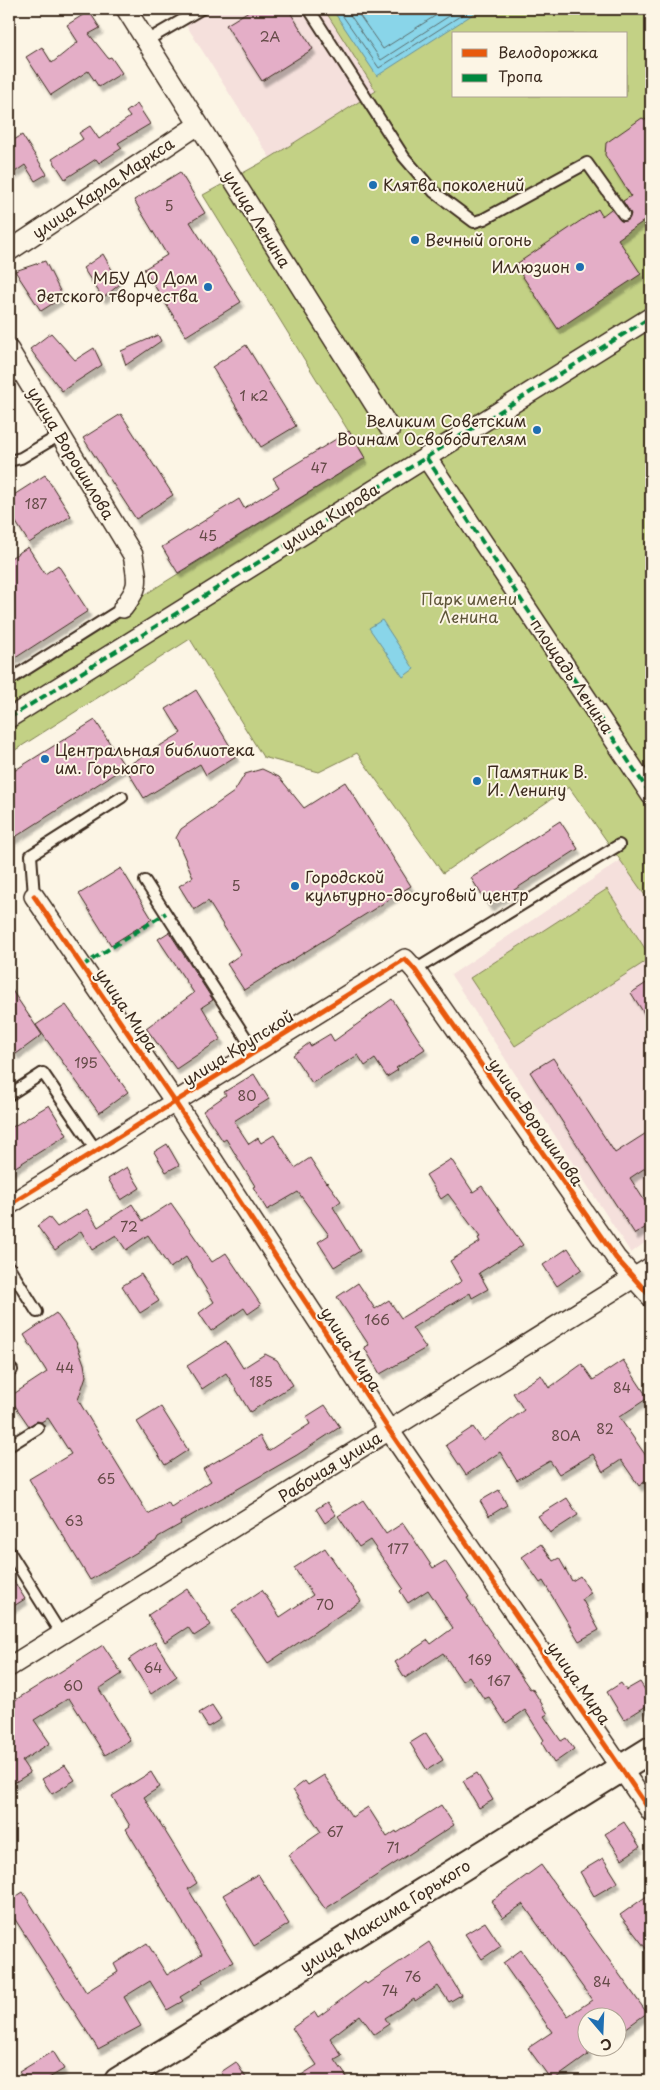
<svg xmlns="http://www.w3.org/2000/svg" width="660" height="2090" font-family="'Playpen Sans',sans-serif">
<defs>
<filter id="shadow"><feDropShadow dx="3" dy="5.5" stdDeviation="1" flood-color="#0004"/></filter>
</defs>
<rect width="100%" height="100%" fill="#fcf5e5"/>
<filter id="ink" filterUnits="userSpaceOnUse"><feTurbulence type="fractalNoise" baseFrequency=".02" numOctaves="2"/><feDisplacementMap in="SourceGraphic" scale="10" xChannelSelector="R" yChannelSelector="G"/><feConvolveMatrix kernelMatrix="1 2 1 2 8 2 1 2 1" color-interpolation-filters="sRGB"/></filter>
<g filter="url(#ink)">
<path fill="#f5e0dc" d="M176 9H324L377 91 270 158Z
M621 860 651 904V1238L631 1253 451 975Z"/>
<path fill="#c3d185" stroke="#7f7e52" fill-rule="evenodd" d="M324 9H651V904L569 787 443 873 357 753 319 772 263 757 190 639 9 754V682L157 587 365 458 203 195 270 158 376 91ZM454 34H626V96H454Z
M607 889 651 958 515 1046 470 978Z"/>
<path fill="#89d5e9" stroke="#6a9198" d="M332 9H481L377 76Z
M382 620 414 669 403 677 369 628Z"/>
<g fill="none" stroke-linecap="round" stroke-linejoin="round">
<path stroke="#5a6e6f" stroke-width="1" d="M338 9 379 68 471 9
M346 9 381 60 460 9
M355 9 383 49 446 9"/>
</g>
<path fill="#e4aec7" stroke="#3b2a1e" filter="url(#shadow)" d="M252 9H288L313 49 262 81 226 25Z
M89 11 100 28 89 34 108 58 111 57 122 73 99 87 88 71 51 95 26 57 42 47 52 63 78 42 67 25Z
M137 104 150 124 118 143 122 148 99 163 96 159 65 179 52 159 83 139 79 133 90 126 99 139 130 117 126 112Z
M642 118 651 122V216L618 239 641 274 558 329 515 265 598 209 602 216 611 209 621 221 628 220 631 214 623 201 631 196 605 155 606 143Z
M22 135 47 174 35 181 25 165 9 176V143Z
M180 172 205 213 190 222 241 302 186 336 144 269 167 255 134 200Z
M103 254 120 284 103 298 83 268Z
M45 261 63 297 41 311 15 271Z
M51 333 75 360 94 348 102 365 62 391 30 349Z
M158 335 161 341 126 365 121 351Z
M246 345 296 426 261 447 212 367Z
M121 414 173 495 136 519 83 438Z
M349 431 365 458 178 573 162 547 239 499 244 508 279 487 273 478Z
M45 475 71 516 29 543 9 511V498Z
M28 547 45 574 58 565 88 611 9 662V559Z
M196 690 236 756 206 775 200 764 144 798 125 767 181 733 166 709Z
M95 720 125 767 9 841V774Z
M262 769 279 777 304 808 345 782 411 886 244 990 227 964 241 954 208 901 194 910 179 886 193 877 176 838 181 829 234 792 245 774Z
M560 821 578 849 489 906 471 878Z
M121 868 152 919 111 945 79 894Z
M169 932 213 1000 202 1007 221 1039 176 1069 146 1028 194 993 158 939Z
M651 980V1024L631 993Z
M9 986 42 1035 16 1054 9 1044Z
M392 999 425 1049 396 1068 398 1070 387 1077 375 1059 365 1066 358 1055 312 1083 293 1055 309 1043 310 1046 330 1034 334 1041Z
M66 1005 128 1092 99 1113 36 1025Z
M553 1058 615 1153 651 1130V1164L630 1178 651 1211V1224L635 1234 530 1072Z
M254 1074 269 1099 234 1121 249 1144 258 1138 261 1143 274 1135 295 1168 310 1158 326 1183 327 1182 341 1201 333 1207 360 1251 334 1267 318 1242 329 1235 298 1192 267 1210 253 1187 255 1186 226 1139 223 1141 203 1111 226 1095 224 1092Z
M49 1105 67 1135 9 1171V1129Z
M167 1144 179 1165 166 1172 154 1152Z
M451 1159 473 1192 482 1186 523 1245 479 1273 488 1289 472 1298 470 1293 412 1328 426 1348 380 1374 364 1347 369 1345 337 1297 358 1283 375 1309 389 1300 401 1318 462 1281 450 1261 480 1242 478 1238 480 1237 448 1194 441 1199 426 1175Z
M127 1167 140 1188 121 1200 108 1179Z
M171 1203 212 1262 226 1253 261 1305 248 1314 244 1308 211 1331 199 1313 214 1302 186 1257 170 1268 148 1235 126 1250 116 1235 92 1250 81 1231 55 1250 37 1226 49 1217 57 1227 87 1209 98 1227 132 1204 143 1221Z
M568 1248 582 1269 557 1286 543 1265Z
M141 1274 159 1301 140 1313 122 1286Z
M56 1313 76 1342 84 1364 86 1376 78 1400 148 1514 168 1502 171 1507 211 1481 203 1469 260 1436 268 1451 310 1424 306 1417 325 1405 340 1427 297 1455 180 1522 181 1524 158 1537 156 1541 90 1580 29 1479 71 1454 48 1418 41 1422 37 1421 29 1426 9 1397 47 1372 24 1335Z
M226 1341 243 1368 265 1354 277 1360 293 1385 250 1412 226 1373 202 1389 187 1366Z
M623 1360 648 1398 619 1417 651 1463V1477L639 1486 621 1460 603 1472 593 1454 559 1474 550 1461 517 1480 500 1452 466 1475 446 1445 473 1427 483 1441 524 1410 513 1393 541 1375 549 1388 582 1364 593 1380Z
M161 1407 188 1450 165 1465 137 1422Z
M499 1490 507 1505 489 1516 480 1501Z
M567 1498 578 1515 550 1533 538 1516Z
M363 1500 386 1534 403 1523 433 1568 445 1561 469 1597 467 1598 530 1689 532 1688 548 1714 544 1716 561 1741 566 1738 574 1749 554 1763 541 1742 544 1740 525 1710 506 1723 489 1697 484 1699 469 1676 462 1681 443 1653 405 1678 395 1662 428 1640 431 1644 453 1628 428 1590 408 1603 400 1591 403 1588 370 1540 359 1547 338 1516Z
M327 1502 336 1515 325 1523 316 1509Z
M541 1544 553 1561 559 1558 572 1581 580 1576 591 1593 582 1599 599 1630 579 1641 543 1581 540 1583 522 1557Z
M325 1548 361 1601 268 1663 232 1610 262 1590 280 1617 313 1595 294 1568Z
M9 1573 25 1599 9 1609Z
M187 1589 211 1625 194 1636 188 1627 165 1642 148 1615Z
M155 1642 177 1676 151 1694 129 1659Z
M103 1645 122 1674 99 1689 130 1740 105 1755 69 1698 34 1720 50 1743 22 1761 30 1773 9 1786V1740L10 1742 14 1739 9 1731V1704Z
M640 1682 651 1699V1703L624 1720 607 1692 621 1683 626 1690Z
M212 1705 221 1719 208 1727 199 1713Z
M426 1733 443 1760 427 1770 410 1743Z
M65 1765 75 1780 52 1794 42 1779Z
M151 1772 160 1787 144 1797 197 1883 188 1889 233 1962 202 1980 203 1983 180 1997 183 2001 167 2010 150 1981 124 1997 141 2026 98 2049 9 1910V1901L23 1892 86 1992 118 1972 114 1964 147 1943 167 1975 202 1954 126 1829 130 1826 112 1796Z
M477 1773 493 1800 479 1808 463 1781Z
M324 1775 352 1817 368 1807 387 1837 396 1831 397 1833 441 1805 454 1825 325 1909 288 1855 321 1832 293 1790 305 1781 308 1785Z
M624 1822 640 1847 622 1859 605 1834Z
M603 1858 618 1882 594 1896 580 1872Z
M541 1865 647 2013 618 2034V2018H588V2055L552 2081 528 2048 552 2032 503 1963 521 1950 568 2016 592 2000 523 1904 503 1918 491 1901Z
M258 1874 289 1924 254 1946 223 1895Z
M651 1893V1955L620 1915Z
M485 1922 501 1946 482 1959 465 1934Z
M429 1942 461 1995 449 2002 438 1986 415 2001 414 1999 385 2018 389 2024 374 2034 360 2015 330 2038 342 2056 335 2060 350 2081H292L317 2065 292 2028 315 2012 318 2017 365 1982 367 1984Z
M53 2051 64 2069 44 2081H25L19 2072Z
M236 2062 248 2081H227L221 2072Z"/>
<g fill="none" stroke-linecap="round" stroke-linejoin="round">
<g stroke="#3b2a1e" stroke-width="14">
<path id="lane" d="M309 9 404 157 434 192 474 222 484 219 587 163 624 215
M146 41 201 9
M9 461 21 458 60 435
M9 680 123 608
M145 881 255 1052
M34 896 31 855 122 797
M415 970 619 845
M9 1095 43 1073 96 1150
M9 1267 37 1312
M9 1372 12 1370
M9 1446 38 1428
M9 1551 61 1634"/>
</g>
<g stroke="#3b2a1e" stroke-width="22">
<path id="street" d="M126 9 390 429
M9 251 198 125
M9 350 133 555C138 583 140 586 123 608
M426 457 651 795
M9 718 651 317
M34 896 175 1102 389 1430 651 1812
M9 1205 405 959 415 970 616 1258 651 1297
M9 1667 651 1267"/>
</g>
<g stroke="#3b2a1e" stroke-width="30">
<path id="secondary" d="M118 2081 651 1750"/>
</g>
<use href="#lane" stroke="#fcf5e5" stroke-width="10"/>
<use href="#street" stroke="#fcf5e5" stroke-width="19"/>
<use href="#secondary" stroke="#fcf5e5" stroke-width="26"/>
<path stroke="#00873e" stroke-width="4" stroke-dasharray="8 4" stroke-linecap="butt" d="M426 457 651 795
M9 718 651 317
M82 966 166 913"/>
<g stroke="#fcf5e5" stroke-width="8">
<path id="cycleway" d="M34 896 175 1102 389 1430 651 1812
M9 1205 405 959 415 970 616 1258 651 1297"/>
</g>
<use href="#cycleway" stroke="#e8590c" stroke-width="5"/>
</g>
</g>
<g fill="#1f6fb2" stroke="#fcf5e5" stroke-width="2">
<circle cx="373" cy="185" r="5"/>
<circle cx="415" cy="240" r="5"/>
<circle cx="580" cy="267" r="5"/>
<circle cx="208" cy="287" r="5"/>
<circle cx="537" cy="430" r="5"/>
<circle cx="45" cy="759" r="5"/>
<circle cx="477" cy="781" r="5"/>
<circle cx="295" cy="886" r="5"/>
</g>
<g text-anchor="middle" stroke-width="4" stroke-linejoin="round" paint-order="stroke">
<g font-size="14" fill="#654b48">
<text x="270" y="42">2А</text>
<text x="169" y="211">5</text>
<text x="254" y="401">1 к2</text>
<text x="319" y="473">47</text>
<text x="36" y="509">187</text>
<text x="208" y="541">45</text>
<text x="236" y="891">5</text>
<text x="86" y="1068">195</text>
<text x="247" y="1101">80</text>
<text x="129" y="1232">72</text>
<text x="377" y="1325">166</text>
<text x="65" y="1373">44</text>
<text x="261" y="1387">185</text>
<text x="622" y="1393">84</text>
<text x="605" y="1434">82</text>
<text x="566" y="1441">80А</text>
<text x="106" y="1484">65</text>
<text x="74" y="1526">63</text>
<text x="398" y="1554">177</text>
<text x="325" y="1610">70</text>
<text x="480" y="1665">169</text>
<text x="153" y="1673">64</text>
<text x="499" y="1686">167</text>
<text x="73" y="1691">60</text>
<text x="335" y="1837">67</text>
<text x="393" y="1853">71</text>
<text x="413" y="1982">76</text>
<text x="602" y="1987">84</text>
<text x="390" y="1996">74</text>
</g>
<g font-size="16" fill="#3b2a1e" stroke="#fcf5e5" text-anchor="start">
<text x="383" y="191">Клятва поколений</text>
<text x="425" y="246">Вечный огонь</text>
<text x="570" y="273" text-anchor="end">Иллюзион</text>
<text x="198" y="284" text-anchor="end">МБУ ДО Дом<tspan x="198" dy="18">детского творчества</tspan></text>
<text x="527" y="427" text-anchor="end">Великим Советским<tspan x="527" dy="18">Воинам Освободителям</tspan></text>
<text x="55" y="756">Центральная библиотека<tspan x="55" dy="18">им. Горького</tspan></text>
<text x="487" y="778">Памятник В.<tspan x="487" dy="18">И. Ленину</tspan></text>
<text x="305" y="883">Городской<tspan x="305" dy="18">культурно-досуговый центр</tspan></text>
</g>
<g font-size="16" fill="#3b2a1e" stroke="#fcf5e5">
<text transform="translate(103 188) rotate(-34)" y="6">улица Карла Маркса</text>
<text transform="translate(257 219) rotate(58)" y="6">улица Ленина</text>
<text transform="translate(71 453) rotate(59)" y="6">улица Ворошилова</text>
<text transform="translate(330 517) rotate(-32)" y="6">улица Кирова</text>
<text transform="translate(572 676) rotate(56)" y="6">площадь Ленина</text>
<text transform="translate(127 1010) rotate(56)" y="6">улица Мира</text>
<text transform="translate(238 1048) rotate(-32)" y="6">улица Крупской</text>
<text transform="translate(536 1122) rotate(55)" y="6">улица Ворошилова</text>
<text transform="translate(351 1349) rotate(57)" y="6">улица Мира</text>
<text transform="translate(330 1467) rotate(-32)" y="6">Рабочая улица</text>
<text transform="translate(579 1683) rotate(55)" y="6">улица Мира</text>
<text transform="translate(385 1916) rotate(-32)" y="6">улица Максима Горького</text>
</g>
<g font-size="16" fill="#5d5438" stroke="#fcf5e5">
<text x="469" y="605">Парк имени<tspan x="469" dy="18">Ленина</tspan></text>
</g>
</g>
<rect width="660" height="2090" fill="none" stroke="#fcf5e5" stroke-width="30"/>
<rect x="15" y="15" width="630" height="2060" fill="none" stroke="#3b2a1e" stroke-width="2" filter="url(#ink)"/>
<rect x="452" y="32" width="175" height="65" fill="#fcf5e5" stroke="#afa495"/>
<rect x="462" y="49" width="25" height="8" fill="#e8590c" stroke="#afa495"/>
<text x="498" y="58" font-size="15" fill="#3b2a1e">Велодорожка</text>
<rect x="462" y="74" width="25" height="8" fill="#00873e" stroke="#afa495"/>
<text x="498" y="82" font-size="15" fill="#3b2a1e">Тропа</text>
<g transform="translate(602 2032) rotate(161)"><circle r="24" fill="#fcf5e5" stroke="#afa495"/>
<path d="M0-4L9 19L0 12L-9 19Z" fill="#1f6fb2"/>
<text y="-8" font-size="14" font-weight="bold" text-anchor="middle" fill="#3b2a1e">С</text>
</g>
</svg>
